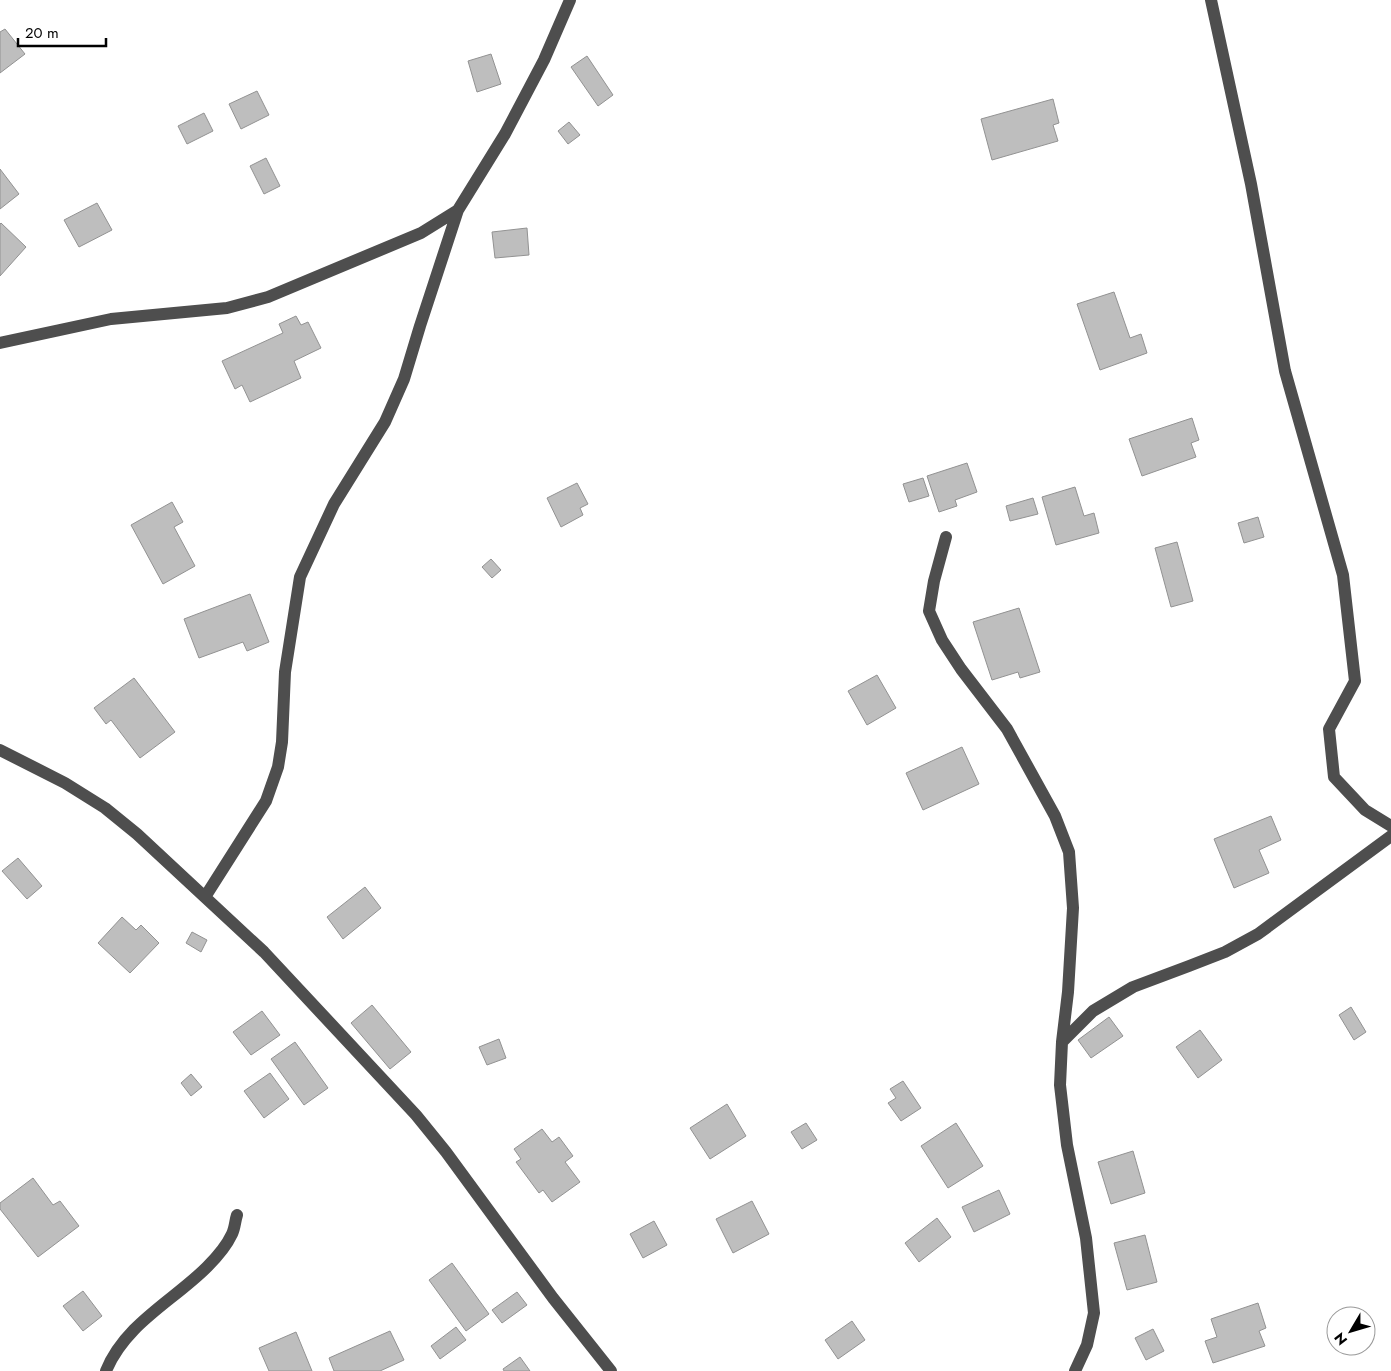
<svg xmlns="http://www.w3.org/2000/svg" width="1391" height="1371" font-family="Jost,sans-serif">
<rect width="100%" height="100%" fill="#fff"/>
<path fill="#bebebe" stroke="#929292" d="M5 29 25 54 0 73V32Z
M491 54 501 84 477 92 468 61Z
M587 56 613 95 598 106 571 67Z
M257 91 269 115 241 129 229 104Z
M1053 99 1059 123 1053 125 1058 141 992 160 981 119Z
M204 113 213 131 187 144 178 126Z
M569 122 580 135 568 144 558 131Z
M266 158 280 186 264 194 250 166Z
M0 169 19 194 0 209Z
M97 203 112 230 79 247 64 220Z
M1 223 26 247 0 276V224Z
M527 228 529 255 495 258 492 232Z
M1114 292 1130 338 1141 334 1147 353 1100 370 1077 304Z
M296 316 301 325 308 322 321 348 294 361 301 378 250 402 242 385 235 389 222 361 283 333 279 324Z
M1192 418 1199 440 1191 443 1196 457 1142 476 1129 439Z
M967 463 977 492 955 500 957 506 939 512 927 476Z
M923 478 929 496 909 502 903 484Z
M577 483 588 504 580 508 583 515 561 527 547 498Z
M1075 487 1084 516 1094 513 1099 533 1056 545 1042 497Z
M1033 498 1038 514 1010 521 1006 506Z
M172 502 183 522 174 527 195 566 163 584 131 525Z
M1258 517 1264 537 1244 543 1238 523Z
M1177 542 1193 601 1171 607 1155 548Z
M491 559 501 570 492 578 482 567Z
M250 594 269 642 247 651 243 642 199 658 184 619Z
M1019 608 1040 672 1020 678 1018 672 992 680 973 622Z
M877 675 896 708 867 725 848 691Z
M134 678 175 732 140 758 111 720 106 724 94 708Z
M962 747 979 784 923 810 906 773Z
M1271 816 1281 840 1259 850 1269 873 1234 888 1214 839Z
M18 858 42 886 27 899 2 871Z
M365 887 381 908 343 939 327 917Z
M122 917 136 930 141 925 159 943 130 973 98 943Z
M192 932 207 940 201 952 186 943Z
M372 1005 411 1052 390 1069 351 1023Z
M1351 1007 1366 1032 1354 1040 1339 1015Z
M262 1011 280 1035 251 1055 233 1032Z
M1109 1017 1123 1036 1091 1058 1078 1040Z
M1200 1030 1222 1060 1198 1078 1176 1047Z
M499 1039 506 1058 487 1065 479 1047Z
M295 1042 328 1088 304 1105 271 1059Z
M270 1073 289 1099 264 1118 244 1091Z
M191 1074 202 1087 191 1096 181 1083Z
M903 1081 921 1108 901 1121 888 1103 896 1098 890 1089Z
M727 1104 746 1136 710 1159 690 1128Z
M806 1123 817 1140 802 1149 791 1132Z
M956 1123 983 1166 948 1188 921 1146Z
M542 1129 552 1142 559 1137 573 1156 565 1162 580 1182 552 1202 543 1190 539 1193 516 1162 521 1159 514 1149Z
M1133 1151 1145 1193 1111 1204 1098 1162Z
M33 1178 53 1205 60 1201 79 1226 38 1257 0 1209V1203Z
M999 1190 1010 1214 974 1232 962 1207Z
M752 1201 769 1234 733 1253 716 1219Z
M937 1218 951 1237 919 1262 905 1243Z
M654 1221 667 1245 643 1258 630 1234Z
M1145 1235 1157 1282 1127 1290 1114 1243Z
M452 1263 489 1314 466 1331 429 1280Z
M83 1291 102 1316 83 1331 63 1306Z
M517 1292 527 1305 502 1323 492 1310Z
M1258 1303 1266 1328 1259 1331 1265 1346 1213 1363 1205 1341 1217 1337 1211 1319Z
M852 1321 865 1340 838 1359 825 1340Z
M456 1327 466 1340 440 1359 431 1346Z
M1153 1329 1164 1351 1146 1360 1135 1338Z
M390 1331 404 1360 380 1371H334L329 1358Z
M296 1332 312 1371H269L259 1348Z
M520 1357 530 1371H504L503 1369Z"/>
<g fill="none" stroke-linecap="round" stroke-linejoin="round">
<path stroke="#4e4e4e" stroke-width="12" d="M1211 0 1251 184 1285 371 1343 575 1355 681 1329 729 1334 777 1365 810 1391 826
M0 343 111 319 227 308 268 297 421 233 458 210
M946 537 934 581 929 611 942 640 961 669 1007 729 1055 816 1069 852 1073 908 1068 992 1062 1042
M0 750 65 783 105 808 137 834 264 952 416 1115 446 1152 553 1298 611 1371
M205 897 266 801 278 767 282 742 285 672 300 577 334 504 385 422 404 379 420 326 458 210 505 134 544 60 570 0
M106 1371C125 1324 173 1301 207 1267 217 1257 226 1247 232 1234 235 1228 235 1221 237 1215
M1075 1371 1087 1345 1094 1313 1086 1238 1067 1145 1060 1085 1062 1042 1093 1011 1133 987 1189 966 1225 952 1258 934 1391 836"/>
</g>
<g transform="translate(1351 1331) rotate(232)"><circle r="24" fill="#ffffff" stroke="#999999"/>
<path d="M0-4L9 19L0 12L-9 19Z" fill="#000000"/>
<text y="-8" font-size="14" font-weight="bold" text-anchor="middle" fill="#000000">N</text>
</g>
<path d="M18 38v8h88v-8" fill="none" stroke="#000000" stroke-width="2.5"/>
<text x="25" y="38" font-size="15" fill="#000000" stroke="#ffffff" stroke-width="4" paint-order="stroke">20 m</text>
</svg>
